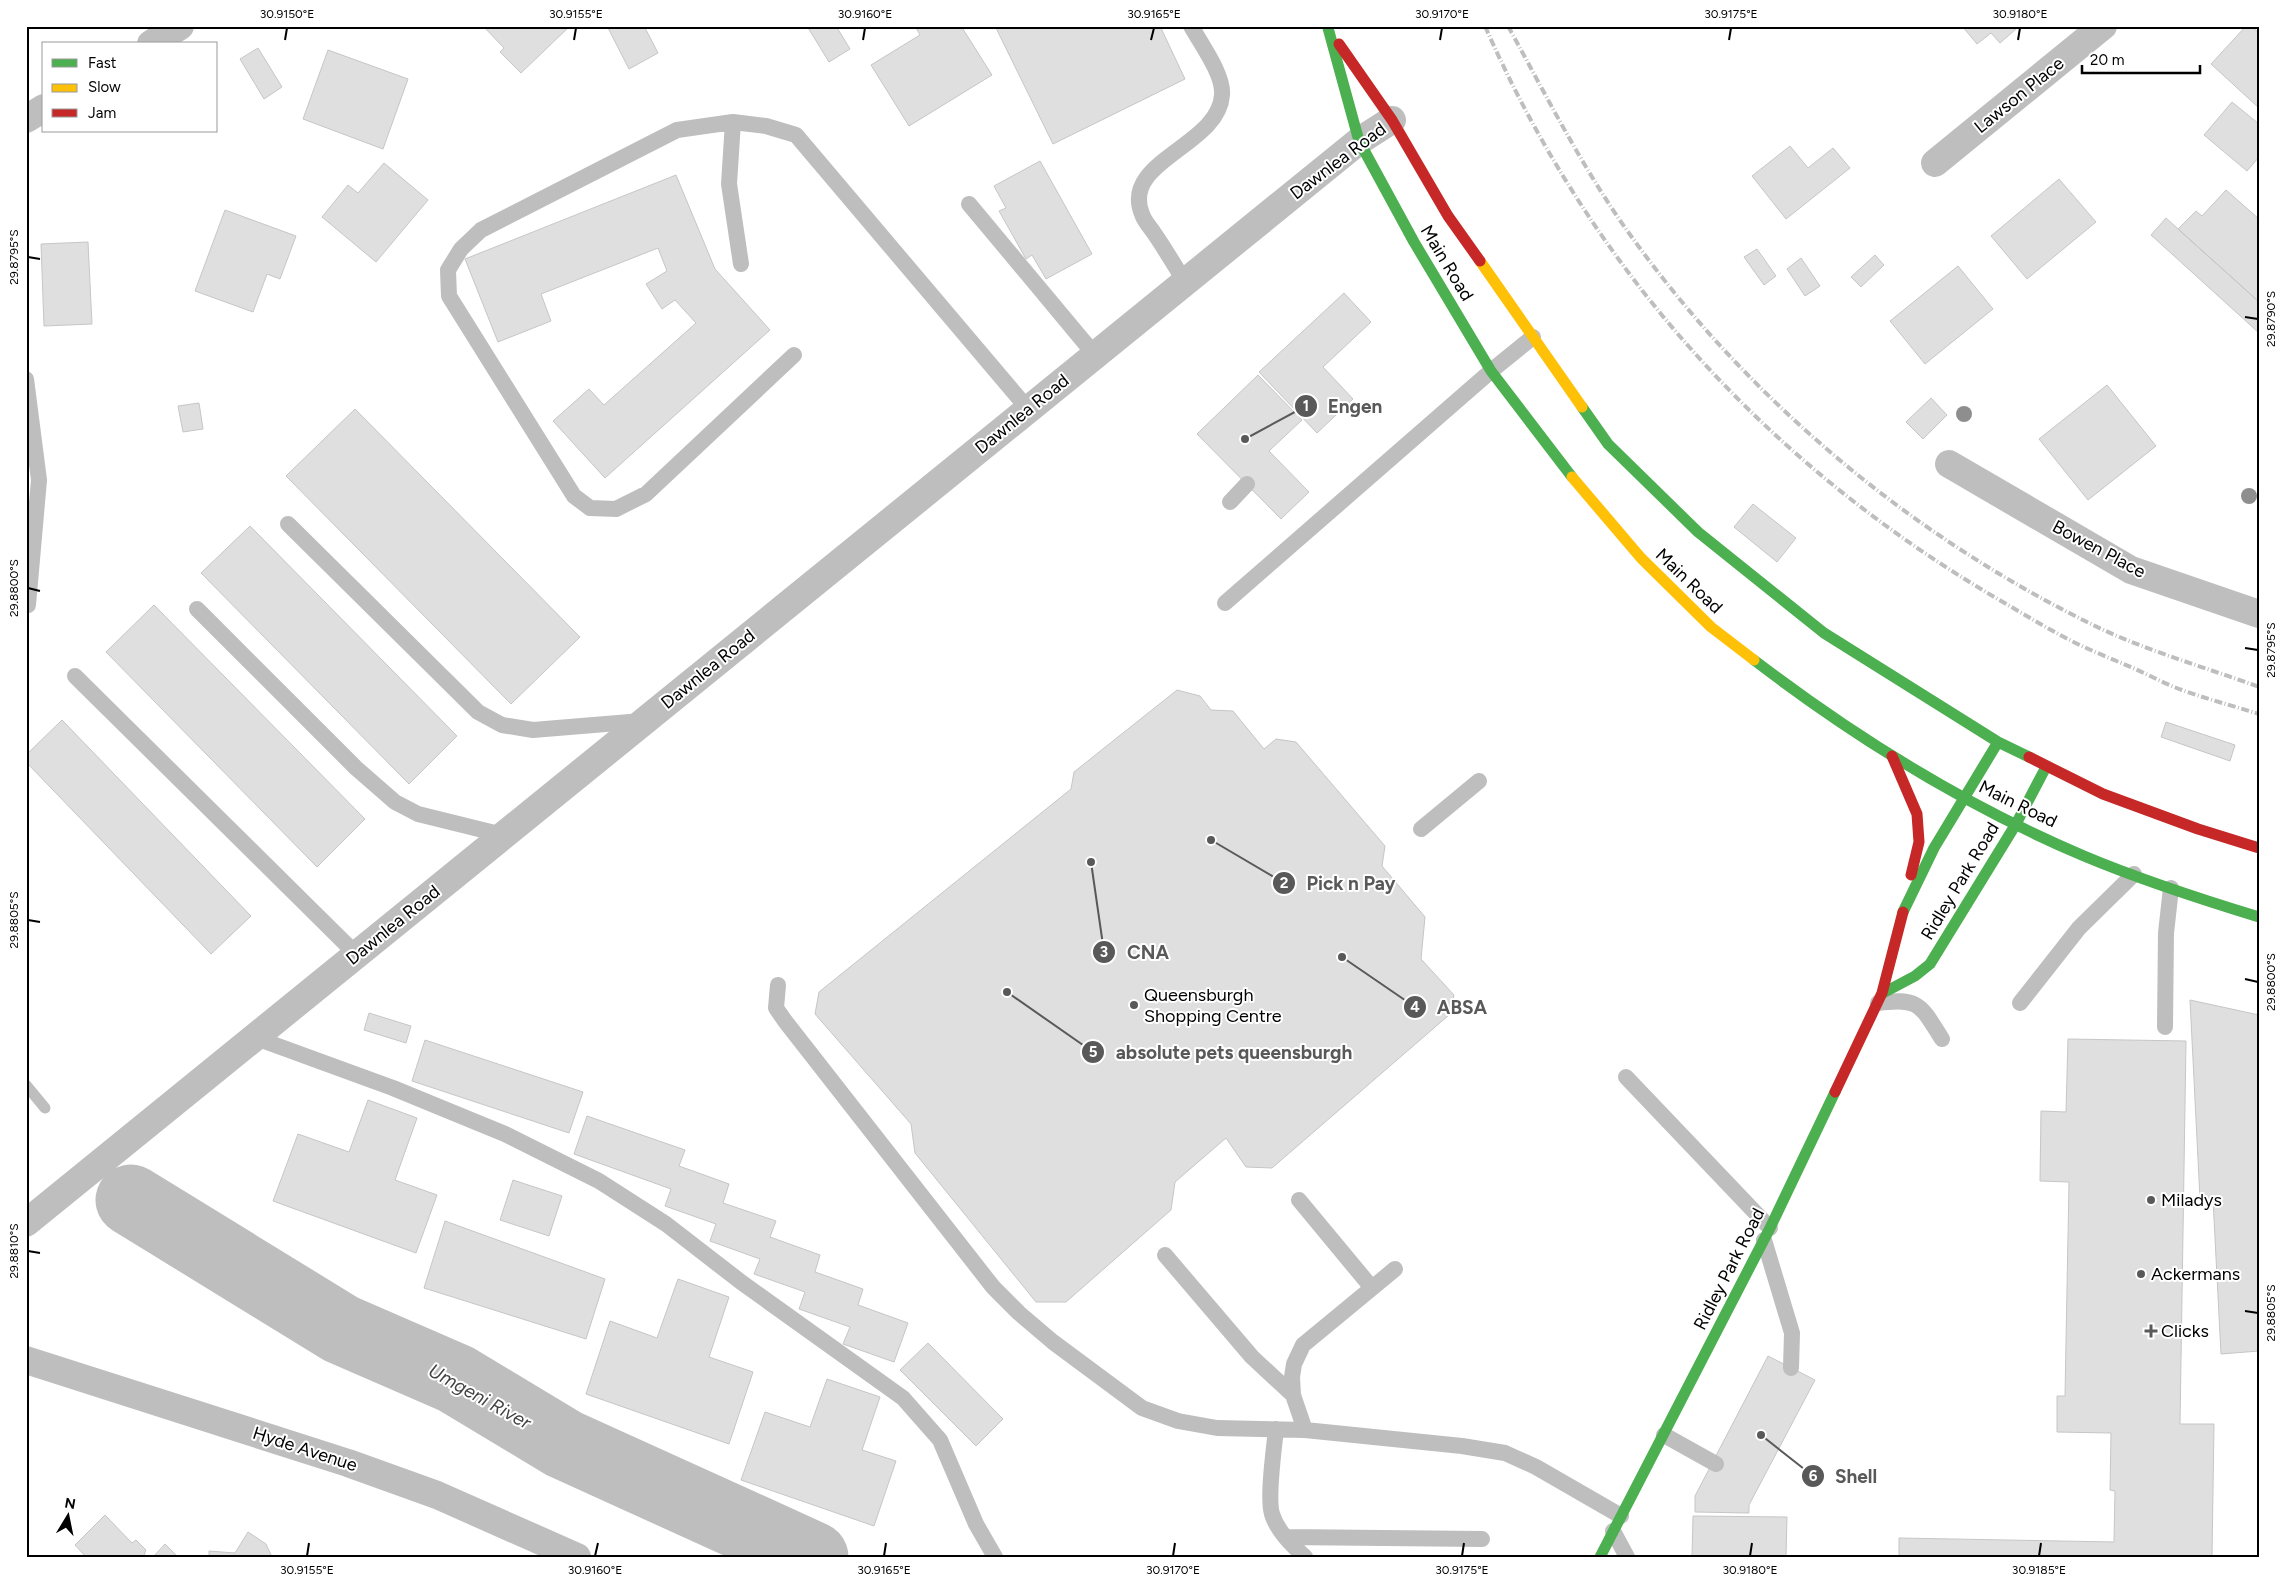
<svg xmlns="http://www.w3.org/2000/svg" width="2285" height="1583" font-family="Figtree,sans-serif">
<rect width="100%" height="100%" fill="#fff"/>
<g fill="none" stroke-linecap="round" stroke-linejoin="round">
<path stroke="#bebebe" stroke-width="11" d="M26 1085 45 1108"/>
<path stroke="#bebebe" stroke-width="71" d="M131 1200 341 1329 456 1379 564 1444 813 1557"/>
</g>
<path fill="#dfdfdf" stroke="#c6c6c6" d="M483 26H570L521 73 500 52 504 48Z
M607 26H644L658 53 629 69Z
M807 26H836L850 49 829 62Z
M915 26H961L992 75 909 126 871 65 920 35Z
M995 26H1160L1185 79 1053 144Z
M1962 26H2014L2016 29 2000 43 1991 33 1977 44Z
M2246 26H2251L2259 33V108L2211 64Z
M258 48 282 87 264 99 240 59Z
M328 50 408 79 383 149 303 119Z
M2232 102 2259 124V157L2247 171 2204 135Z
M1790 146 1808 168 1833 148 1850 168 1786 219 1752 176Z
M1040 161 1092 254 1046 279 1032 255 1026 259 999 211 1006 208 994 186Z
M384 163 428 200 376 262 322 217 348 185 358 193Z
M676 175 715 269 770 330 605 478 553 421 589 389 604 405 696 323 675 300 662 309 646 284 667 271 658 248 541 294 551 321 498 342 465 259Z
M2059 179 2096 222 2027 279 1991 236Z
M2226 190 2259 219V298L2257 300 2178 229 2196 211 2202 216Z
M225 210 296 236 280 279 267 274 253 312 195 291Z
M2166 218 2259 302V333L2151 235Z
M88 242 92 324 44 326 41 244Z
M1757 249 1776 276 1764 285 1744 257Z
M1875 255 1884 265 1861 287 1851 277Z
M1801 258 1820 286 1805 296 1787 269Z
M1958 266 1993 309 1925 364 1890 321Z
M1344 293 1371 322 1323 367 1353 399 1317 433 1259 372Z
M1258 375 1302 420 1269 451 1309 492 1281 519 1197 434Z
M2107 385 2156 446 2088 500 2039 439Z
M1931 398 1947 415 1923 439 1906 422Z
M199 403 203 429 183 432 178 406Z
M355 409 580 637 511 704 286 476Z
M1753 504 1796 538 1777 562 1734 527Z
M250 526 457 736 409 784 201 573Z
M154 605 365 819 317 867 106 652Z
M1177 690 1200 696 1211 710 1233 711 1264 749 1276 739 1296 742 1385 846 1382 866 1425 917 1421 959 1454 995 1449 1015 1272 1168 1246 1167 1226 1138 1175 1182 1171 1210 1066 1302H1036L915 1153 911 1124 815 1014 819 992 1071 789 1074 772Z
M62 720 251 916 211 954 26 762V755Z
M2166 722 2235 745 2230 761 2161 737Z
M2190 1000 2259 1015V1351L2221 1354 2213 1199H2200Z
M369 1013 411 1026 406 1043 364 1030Z
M2068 1039 2186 1041 2180 1424H2214L2212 1557H1899V1538L2114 1542 2115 1491 2110 1490 2111 1433 2057 1432V1396H2065L2069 1182 2040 1181 2041 1111 2066 1112Z
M425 1040 583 1092 569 1133 412 1081Z
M368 1100 417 1118 395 1180 437 1195 416 1253 273 1201 298 1134 349 1152Z
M587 1116 685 1150 679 1166 729 1184 723 1203 776 1221 770 1237 820 1255 815 1272 863 1289 858 1305 908 1323 894 1362 843 1344 850 1327 799 1309 805 1292 754 1274 760 1259 710 1241 716 1224 665 1206 671 1189 574 1154Z
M513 1180 562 1196 549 1236 500 1220Z
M445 1221 605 1279 586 1339 424 1288Z
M678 1279 729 1297 709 1357 753 1372 729 1444 586 1394 610 1321 657 1338Z
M928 1343 1003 1419 976 1446 900 1370Z
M1768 1356 1815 1380 1749 1505V1513L1695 1512V1496Z
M827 1379 880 1397 862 1450 896 1461 874 1526 741 1480 765 1412 810 1427Z
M105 1515 132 1543 136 1540 146 1550 144 1555 148 1557H86L75 1545Z
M1693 1516 1787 1517 1786 1557H1692Z
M248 1532 266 1544 272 1557H209V1551L235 1553Z
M165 1544 178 1557H153Z"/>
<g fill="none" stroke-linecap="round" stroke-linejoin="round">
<path stroke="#bebebe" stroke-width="16" d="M733 122 729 184 741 264
M969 204 1095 355
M1185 282C1175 266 1165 249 1154 233 1150 227 1144 221 1142 214 1120 161 1219 146 1222 95 1224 75 1201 44 1191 26
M794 355 646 494 616 509 590 508 574 496 449 296 448 270 461 249 481 230 677 130 733 122 766 126 796 135 1028 409
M26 379 39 480 28 605
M1230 502 1247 484
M288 524 478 712 502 725 533 730 642 721
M1225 603 1491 371 1533 337
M197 609 356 768 395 802 418 814 503 835
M75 676 357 955
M1421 829 1479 781
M778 985 776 1008 785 1021 993 1287 1019 1313 1053 1342 1142 1408 1178 1421 1217 1428 1305 1430 1462 1446 1505 1453 1536 1467 1621 1516
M1878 1003C1920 997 1921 1006 1942 1039
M2020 1003 2079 928 2134 874
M2165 1027 2166 933 2171 888
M256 1038 393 1088 505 1134 599 1181 666 1224 741 1282 903 1398 940 1440 976 1524 995 1557
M1626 1077 1770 1228
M1299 1200 1372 1288
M1764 1240 1792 1333 1791 1368
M1165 1255 1252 1357 1293 1395
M1276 1429C1274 1449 1267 1498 1272 1514 1277 1531 1293 1546 1305 1557
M1305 1430 1293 1395 1292 1377 1294 1364 1303 1345 1395 1269
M1664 1435 1716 1464
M1613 1531 1627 1557
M1285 1537 1482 1539"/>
<path stroke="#bebebe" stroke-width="28" d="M151 44 180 26
M26 119 44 108
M1935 163 2103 26
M1949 464 2131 570 2259 614
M26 1223 1359 141 1392 120
M26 1360 348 1463 437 1495 577 1557"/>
<path stroke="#4caf50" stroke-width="11" d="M1328 28 1359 141 1414 242 1491 371 1572 477
M1582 407 1608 444 1698 532 1824 633 1998 742 2029 757
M1754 660C1856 738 1966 806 2084 856 2141 880 2200 899 2259 917
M1903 912 1934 848 1998 742
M1883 993 1915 976 1930 964 2016 824 2046 767
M1600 1557 1770 1228 1835 1092"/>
<path stroke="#ffc107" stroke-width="11" d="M1480 261 1582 407
M1572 477 1641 558 1711 627 1754 660"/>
<path stroke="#c62828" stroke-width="11" d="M1339 44 1392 120 1448 216 1480 261
M1892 756 1917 814 1919 842 1911 875
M2029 757 2103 794 2198 829 2259 848
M1835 1092 1882 993 1903 912"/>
<path stroke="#bebebe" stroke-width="4" stroke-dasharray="8 2.5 1 2.5" stroke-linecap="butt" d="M1485 26C1594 275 1773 470 2008 605 2027 616 2045 627 2064 637 2086 649 2110 658 2133 668 2149 675 2165 684 2182 690 2207 699 2233 706 2259 714
M1508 26C1547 97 1584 171 1631 236 1748 399 1909 534 2089 623 2143 650 2202 666 2259 687"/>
</g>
<g fill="#8e8e8e">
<circle cx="1964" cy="414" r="8"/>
<circle cx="2249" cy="496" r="8"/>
</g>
<path fill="none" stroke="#000" stroke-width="2" d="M285 40 287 28M574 40 576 28M863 40 865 28M1151 40 1154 28M1440 40 1442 28M1729 40 1731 28M2018 40 2020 28M28 257 40 259M2245 317 2258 319M28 588 40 591M2245 648 2258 650M28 920 40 922M2245 979 2258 982M28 1251 40 1253M2245 1311 2258 1313M307 1556 309 1543M595 1556 598 1543M884 1556 886 1543M1173 1556 1175 1543M1462 1556 1464 1543M1750 1556 1752 1543M2039 1556 2041 1543"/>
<g fill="#595959" stroke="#fff" stroke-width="2">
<circle cx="1134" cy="1005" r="5"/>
<circle cx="2151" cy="1200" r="5"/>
<circle cx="2141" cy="1274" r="5"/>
<path d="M2148.5 1323.5h5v5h5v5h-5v5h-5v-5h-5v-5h5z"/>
</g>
<g text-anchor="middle" stroke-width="4" stroke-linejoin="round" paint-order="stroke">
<g font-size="18" fill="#000" stroke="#fff">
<text transform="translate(2019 95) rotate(-39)" y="6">Lawson Place</text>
<text transform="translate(1338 161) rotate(-37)" y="6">Dawnlea Road</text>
<text transform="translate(1447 263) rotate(59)" y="6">Main Road</text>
<text transform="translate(1022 414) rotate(-39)" y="6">Dawnlea Road</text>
<text transform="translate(2099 549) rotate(28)" y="6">Bowen Place</text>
<text transform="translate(1689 581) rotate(44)" y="6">Main Road</text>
<text transform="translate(708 669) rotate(-39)" y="6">Dawnlea Road</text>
<text transform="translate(2018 804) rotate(26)" y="6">Main Road</text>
<text transform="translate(1960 881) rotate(-59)" y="6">Ridley Park Road</text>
<text transform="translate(393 925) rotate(-39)" y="6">Dawnlea Road</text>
<text transform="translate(1729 1269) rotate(-63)" y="6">Ridley Park Road</text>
<text transform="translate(305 1449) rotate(18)" y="6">Hyde Avenue</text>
</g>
<g font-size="18" fill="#000" stroke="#fff" text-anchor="start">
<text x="1144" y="1001">Queensburgh<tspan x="1144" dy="21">Shopping Centre</tspan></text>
<text x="2161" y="1206">Miladys</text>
<text x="2151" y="1280">Ackermans</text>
<text x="2161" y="1337">Clicks</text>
</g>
<g font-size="19" font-style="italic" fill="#434343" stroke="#fff">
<text transform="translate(480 1396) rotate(29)" y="7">Umgeni River</text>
</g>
</g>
<path fill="none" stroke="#595959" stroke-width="2" d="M1245 439L1306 406M1211 840L1284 883M1091 862L1104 952M1342 957L1415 1007M1007 992L1093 1052M1761 1435L1813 1476"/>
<g fill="#595959" stroke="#fff" stroke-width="2">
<circle cx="1245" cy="439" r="5"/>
<circle cx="1211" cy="840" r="5"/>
<circle cx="1091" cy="862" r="5"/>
<circle cx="1342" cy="957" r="5"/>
<circle cx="1007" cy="992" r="5"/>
<circle cx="1761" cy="1435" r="5"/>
<circle cx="1306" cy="406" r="12"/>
<circle cx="1284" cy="883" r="12"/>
<circle cx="1104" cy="952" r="12"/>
<circle cx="1415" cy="1007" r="12"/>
<circle cx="1093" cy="1052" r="12"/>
<circle cx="1813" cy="1476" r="12"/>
</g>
<g font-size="15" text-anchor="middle" font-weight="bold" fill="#fff">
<text x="1306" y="411">1</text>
<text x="1284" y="888">2</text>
<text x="1104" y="957">3</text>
<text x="1415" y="1012">4</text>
<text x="1093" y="1057">5</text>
<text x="1813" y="1481">6</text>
</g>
<g font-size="19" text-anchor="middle" font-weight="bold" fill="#595959" stroke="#fff" stroke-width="4" stroke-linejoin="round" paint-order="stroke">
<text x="1355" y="413">Engen</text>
<text x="1351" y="890">Pick n Pay</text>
<text x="1148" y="959">CNA</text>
<text x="1462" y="1014">ABSA</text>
<text x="1234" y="1059">absolute pets queensburgh</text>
<text x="1856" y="1483">Shell</text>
</g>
<rect width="2285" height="1583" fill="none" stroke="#ffffff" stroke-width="55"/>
<rect x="42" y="42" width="175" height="90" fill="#ffffff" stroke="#999999"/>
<rect x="52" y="59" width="25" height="8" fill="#4caf50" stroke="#999999"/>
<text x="88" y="68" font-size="15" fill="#000000">Fast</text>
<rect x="52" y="84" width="25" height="8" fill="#ffc107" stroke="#999999"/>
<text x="88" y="92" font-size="15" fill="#000000">Slow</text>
<rect x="52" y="109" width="25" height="8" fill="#c62828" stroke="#999999"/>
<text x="88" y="118" font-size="15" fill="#000000">Jam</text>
<g transform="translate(68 1516) rotate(10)" stroke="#ffffff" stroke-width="4" paint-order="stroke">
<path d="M0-4L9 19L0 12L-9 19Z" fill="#000000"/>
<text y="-8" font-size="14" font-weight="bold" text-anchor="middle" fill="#000000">N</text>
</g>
<path d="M2082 65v8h118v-8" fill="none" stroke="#000000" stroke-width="2.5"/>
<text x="2090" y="65" font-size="15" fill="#000000" stroke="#ffffff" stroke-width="4" paint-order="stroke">20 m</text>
<rect x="28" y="28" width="2230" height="1528" fill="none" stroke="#000" stroke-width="2"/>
<g font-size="12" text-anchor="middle" fill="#000">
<text x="287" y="18">30.9150°E</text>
<text x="576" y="18">30.9155°E</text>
<text x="865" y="18">30.9160°E</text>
<text x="1154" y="18">30.9165°E</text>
<text x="1442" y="18">30.9170°E</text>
<text x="1731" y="18">30.9175°E</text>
<text x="2020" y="18">30.9180°E</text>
<text transform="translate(14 257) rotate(-90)" y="4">29.8795°S</text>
<text transform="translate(2271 319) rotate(-90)" y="4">29.8790°S</text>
<text transform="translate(14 588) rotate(-90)" y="4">29.8800°S</text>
<text transform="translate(2271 650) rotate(-90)" y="4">29.8795°S</text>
<text transform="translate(14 920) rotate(-90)" y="4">29.8805°S</text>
<text transform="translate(2271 982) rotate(-90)" y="4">29.8800°S</text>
<text transform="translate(14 1251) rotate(-90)" y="4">29.8810°S</text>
<text transform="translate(2271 1313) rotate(-90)" y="4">29.8805°S</text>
<text x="307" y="1574">30.9155°E</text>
<text x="595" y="1574">30.9160°E</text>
<text x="884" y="1574">30.9165°E</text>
<text x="1173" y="1574">30.9170°E</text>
<text x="1462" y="1574">30.9175°E</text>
<text x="1750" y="1574">30.9180°E</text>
<text x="2039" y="1574">30.9185°E</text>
</g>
</svg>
